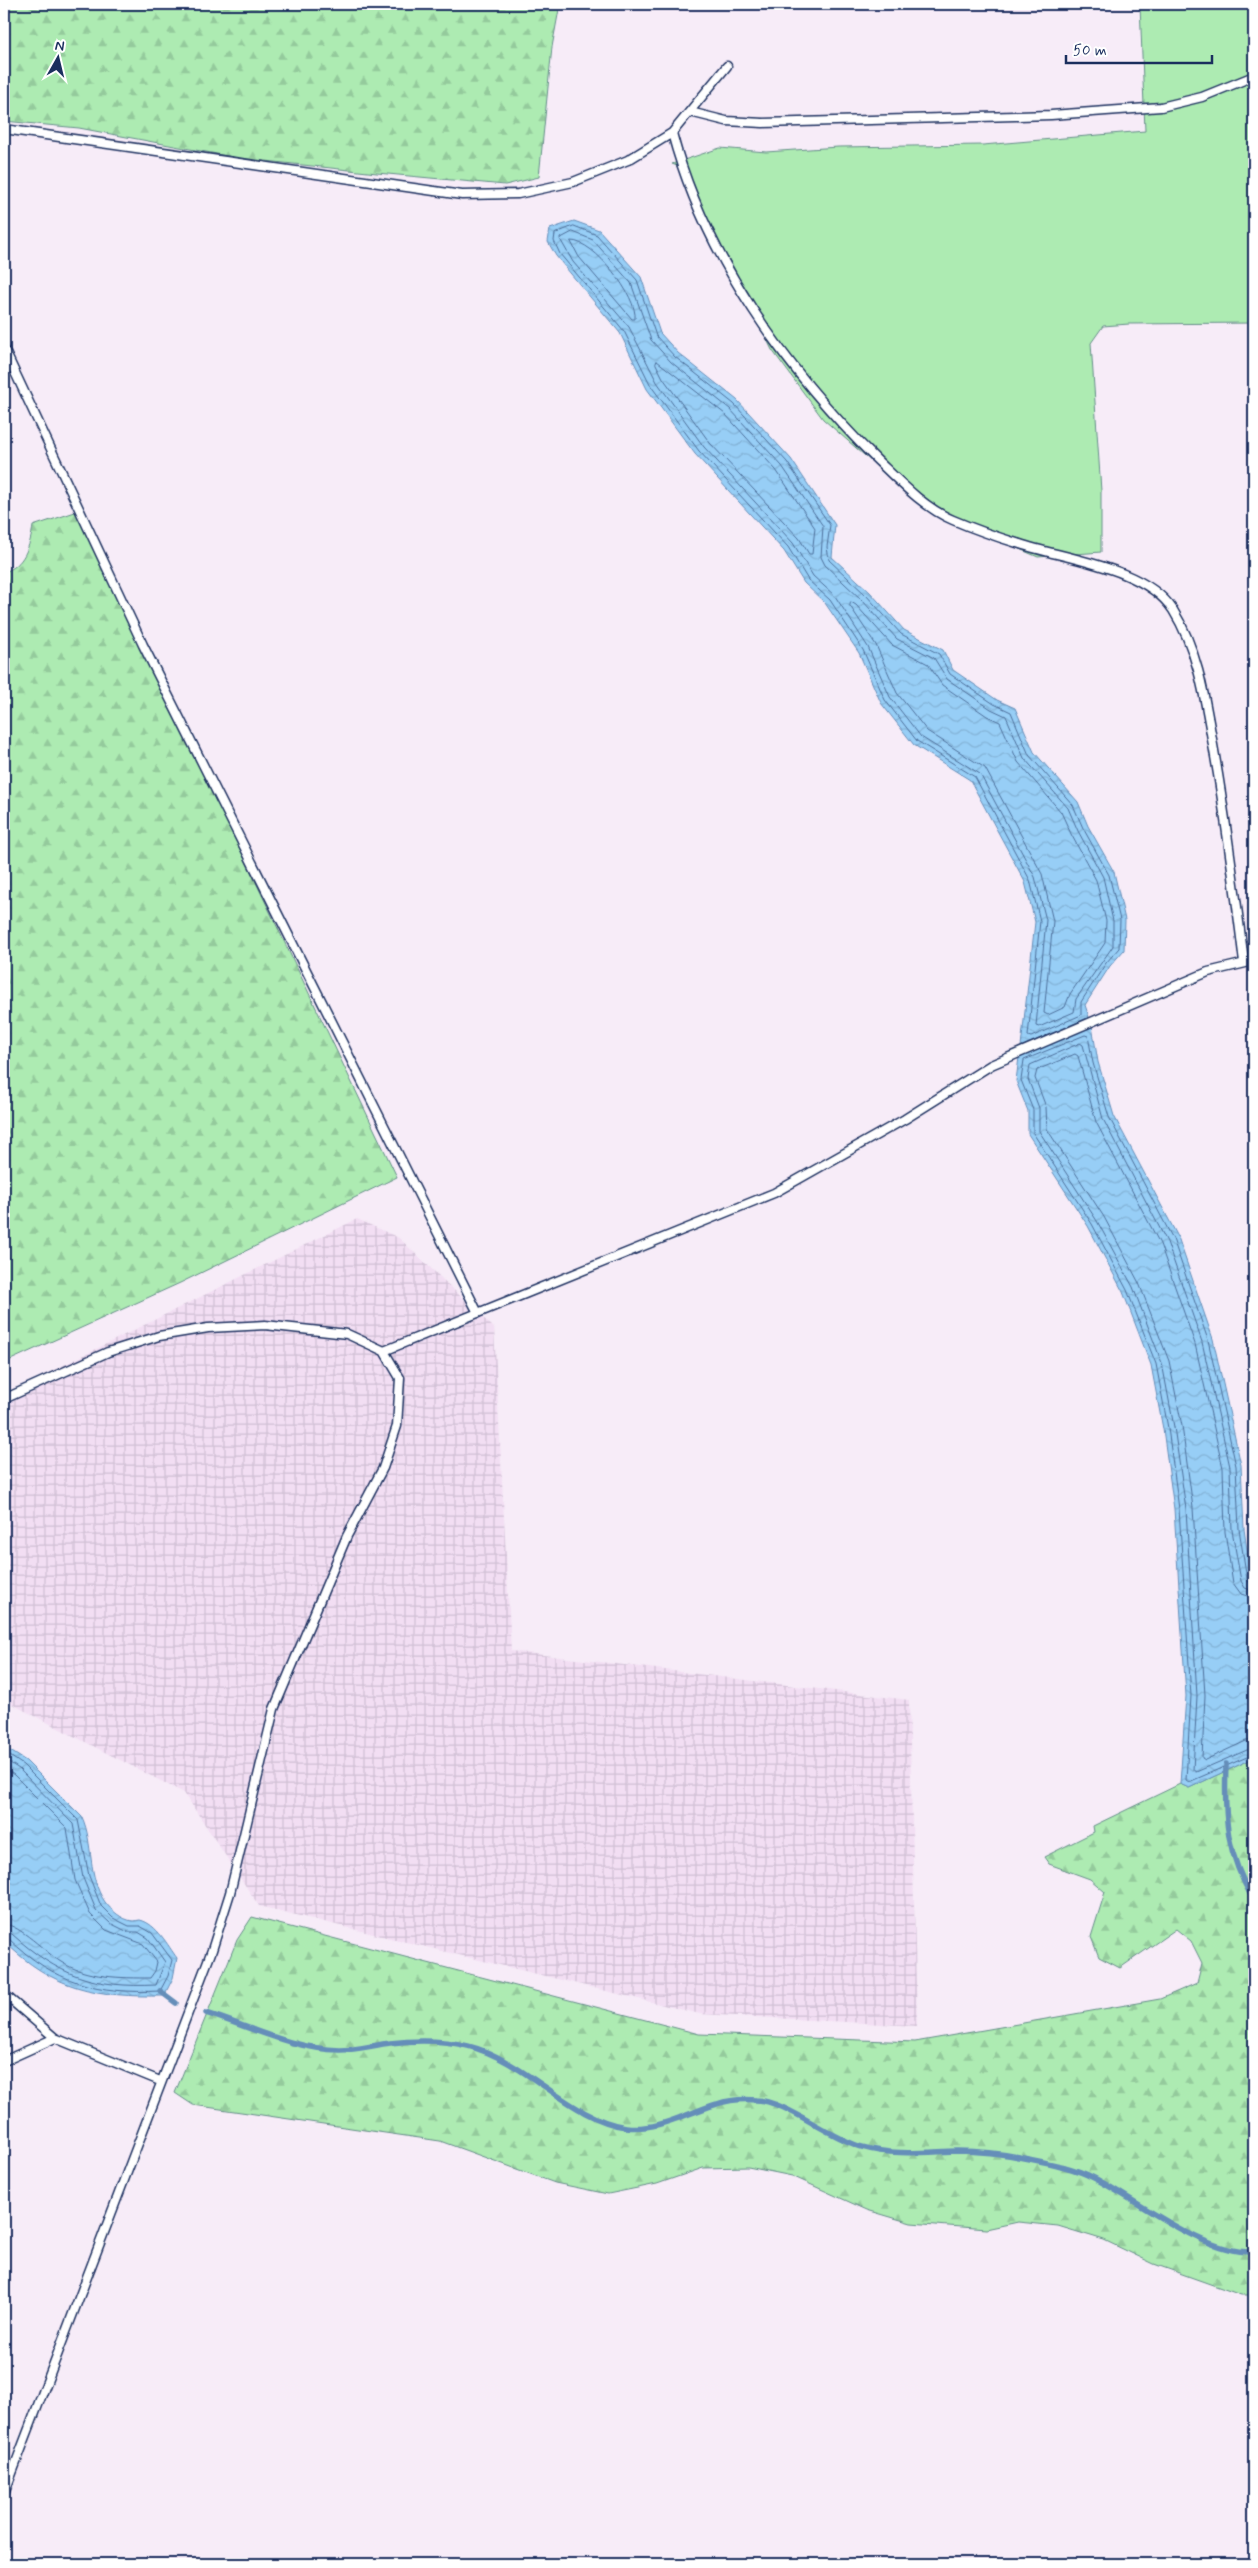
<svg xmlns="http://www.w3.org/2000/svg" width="1258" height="2568" font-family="Mynerve,sans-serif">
<defs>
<pattern id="industrial-grid" width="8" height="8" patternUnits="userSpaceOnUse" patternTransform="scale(1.25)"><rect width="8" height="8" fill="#f2def3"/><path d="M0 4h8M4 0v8" fill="none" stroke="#cfbfd3"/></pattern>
<pattern id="forest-firs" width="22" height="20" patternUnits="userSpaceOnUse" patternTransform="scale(1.25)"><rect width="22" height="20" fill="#adebb2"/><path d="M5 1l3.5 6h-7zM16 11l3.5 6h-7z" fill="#94ca9c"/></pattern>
<pattern id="water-waves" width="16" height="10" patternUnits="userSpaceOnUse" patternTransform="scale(1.25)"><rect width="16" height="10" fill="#97cef6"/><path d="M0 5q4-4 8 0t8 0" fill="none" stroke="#82b1d5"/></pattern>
</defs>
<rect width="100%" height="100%" fill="#f7ecf8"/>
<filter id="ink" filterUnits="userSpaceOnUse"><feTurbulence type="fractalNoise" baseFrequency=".02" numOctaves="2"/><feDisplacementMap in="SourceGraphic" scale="10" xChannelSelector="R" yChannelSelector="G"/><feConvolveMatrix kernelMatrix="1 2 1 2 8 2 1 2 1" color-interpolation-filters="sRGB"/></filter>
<g filter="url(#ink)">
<path fill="url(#industrial-grid)" d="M357 1219 399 1238 494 1328 511 1651 909 1700 917 2026 700 2014 259 1906 184 1793 4 1700V1395Z"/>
<path fill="#adebb2" stroke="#648d88" d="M1140 4H1254V323L1129 324 1103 326 1091 343 1101 491V552L1038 557 950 519 888 476 823 419 772 350 744 292 716 253 677 166 672 164 720 148 766 152 838 147 983 145 1145 131Z"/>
<path fill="url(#forest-firs)" stroke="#648d88" d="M4 4H560L552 47 539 177 505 185 377 173 238 158 79 128 4 121Z
M78 511 397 1177 180 1283 4 1363V572C24 566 30 546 33 526Z
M1254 1758V2295H1241L1154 2264 1104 2240 1058 2226 1018 2222 986 2229 911 2223 867 2210 792 2176 748 2167 703 2168 657 2184 608 2194 555 2183 440 2141 193 2105 175 2093 237 1940 252 1917 699 2034 915 2042 1160 1999 1197 1983 1202 1963 1191 1941 1176 1929 1120 1968 1099 1957 1091 1937 1105 1892 1090 1879 1049 1864 1044 1857 1094 1832 1093 1826 1180 1784 1189 1788Z"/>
<path fill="url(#water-waves)" stroke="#658eb9" d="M574 221 599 230 641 277 660 333 678 353 737 400 791 459 835 525 832 557 870 592 904 630 943 650 953 670 997 700 1015 708 1034 752 1078 802 1088 826 1114 872 1125 920 1124 950 1110 966 1085 1005 1089 1017 1021 1047 1035 922 1025 882 970 780 914 745 881 703 859 653 825 603 804 583 784 551 695 454 647 389 620 333 556 256 548 242 550 229Z
M1092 1026 1098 1062 1114 1116 1178 1237 1213 1339 1241 1465 1244 1529 1254 1597V1758L1189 1788 1180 1784 1186 1696 1174 1509 1163 1429 1151 1365 1123 1292 1088 1226 1028 1134V1111L1016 1081 1019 1057Z
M4 1747 26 1761 82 1817C94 1844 87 1876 105 1902 111 1910 122 1920 133 1921 135 1921 138 1920 140 1920 157 1924 168 1946 177 1958L173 1978 164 1996C97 1997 53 1990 4 1941Z"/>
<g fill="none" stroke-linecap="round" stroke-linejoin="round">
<path stroke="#4d6f9b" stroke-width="1" d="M574 226 597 235 637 280 656 336 675 357 734 404 787 462 830 525 827 547 829 560 866 595 901 634 939 654 950 674 994 704 1011 712 1029 755 1073 805 1083 828 1109 875 1120 920 1119 948 1106 963 1081 1002V1015L1031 1037 1028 1036 1040 921 1030 880 975 777 917 741 885 700 863 650 830 600 808 580 788 547 699 451 651 386 624 331 560 254 554 241 555 234Z
M573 232 593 240 631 283 651 340 671 362 730 409 782 466 823 526 821 557 825 565 862 600 897 639 934 658 947 679 991 709 1006 716 1024 758 1068 808 1078 831 1103 877 1113 921V946L1076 999 1074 1012 1039 1027 1036 1026 1046 920 1035 877 980 774 921 737 890 697 868 647 835 596 813 576 793 543 704 447 657 382 629 327 573 262 560 239Z
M571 241C594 240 638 297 635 319H632L579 257Z
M657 361 725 414 776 470 815 528 812 554H809L799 538 710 443 663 378 656 364Z
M851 602 856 605 892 645 928 664 942 685 987 716 1000 722 1018 762 1061 812 1071 834 1096 880 1106 921 1105 943 1070 994 1065 1007 1048 1015 1044 1013 1053 921 1042 874 985 768 927 731 897 693 876 645 850 606Z
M1254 1584H1250L1247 1579 1239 1529 1236 1466 1208 1340 1173 1239 1109 1117 1093 1063 1088 1036 1085 1035 1024 1060 1021 1080 1033 1110V1133L1092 1224 1127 1290 1156 1364 1168 1428 1179 1509 1191 1696 1186 1780 1189 1782 1254 1754
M1254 1591 1245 1588 1241 1581 1232 1530 1230 1467 1202 1342 1167 1242 1103 1119 1083 1045 1080 1043 1030 1065 1028 1079 1039 1108V1131L1097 1221 1133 1287 1162 1363 1174 1427 1186 1509 1197 1696 1193 1770 1196 1772 1254 1747
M1254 1598 1241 1594 1233 1583 1225 1532 1223 1468 1195 1344 1160 1244 1096 1122 1078 1056 1075 1054 1037 1070 1035 1078 1046 1107 1047 1129 1104 1217 1139 1283 1169 1361 1182 1426 1193 1508 1205 1695 1202 1758 1205 1760 1246 1741 1254 1740
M4 1752 23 1765 78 1820 89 1876 101 1906 113 1918 129 1926H140L152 1933 172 1960 168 1976 160 1991C98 1994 55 1983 9 1939L4 1938
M4 1759 19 1769 73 1824 83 1878 96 1910 110 1923 128 1932H138L148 1938 165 1962 156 1985C95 1988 58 1976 12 1934L4 1932
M4 1768 14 1775 67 1828 75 1880 90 1914 106 1930 143 1944 157 1962 155 1971 150 1978C122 1978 86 1978 61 1962 45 1952 20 1925 4 1924"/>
<path stroke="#658eb9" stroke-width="5.5" d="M1226 1764C1224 1819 1226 1853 1254 1901
M160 1991 176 2003
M206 2013C251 2027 292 2049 340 2050 357 2050 374 2045 390 2043 416 2040 443 2040 468 2046 526 2060 571 2120 626 2127 658 2131 687 2113 717 2104 729 2100 743 2099 756 2100 783 2100 830 2138 862 2147 893 2156 925 2152 957 2151 981 2151 1006 2154 1029 2159 1049 2163 1075 2168 1094 2178 1139 2201 1203 2254 1254 2252"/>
<g stroke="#1b2f5e" stroke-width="11">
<path id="lane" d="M690 112 726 121 763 123 1051 115 1161 107 1202 97 1254 76
M4 129 462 195 518 194 573 182 628 160 672 133 727 66
M672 133C705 257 786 370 876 459 898 480 924 508 953 520 974 529 997 537 1020 544 1065 559 1145 567 1173 610 1198 650 1205 699 1213 745 1226 817 1235 889 1244 962
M4 349 143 645 478 1313
M384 1351 774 1193 905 1119 991 1065 1208 972 1254 961
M4 1399 108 1352 159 1336 208 1328 265 1325 347 1334 384 1351 400 1378 397 1426 383 1468 347 1536 274 1709 230 1893 212 1950 4 2494
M4 1994 55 2038 160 2081
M4 2061 55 2038"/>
</g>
<use href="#lane" stroke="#fff" stroke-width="8"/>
</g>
</g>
<rect width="1258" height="2568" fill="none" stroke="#fff" stroke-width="20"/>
<rect x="10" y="10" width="1238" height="2548" fill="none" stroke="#1b2f5e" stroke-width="2" filter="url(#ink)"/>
<g transform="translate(58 58) rotate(8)" stroke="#ffffff" stroke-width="4" paint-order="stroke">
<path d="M0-4L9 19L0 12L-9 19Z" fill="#1b2f5e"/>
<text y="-8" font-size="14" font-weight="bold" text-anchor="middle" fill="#1b2f5e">N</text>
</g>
<path d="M1066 55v8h146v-8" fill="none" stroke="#1b2f5e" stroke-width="2.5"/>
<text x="1073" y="55" font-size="15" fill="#1b2f5e" stroke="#ffffff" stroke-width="4" paint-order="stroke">50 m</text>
</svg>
